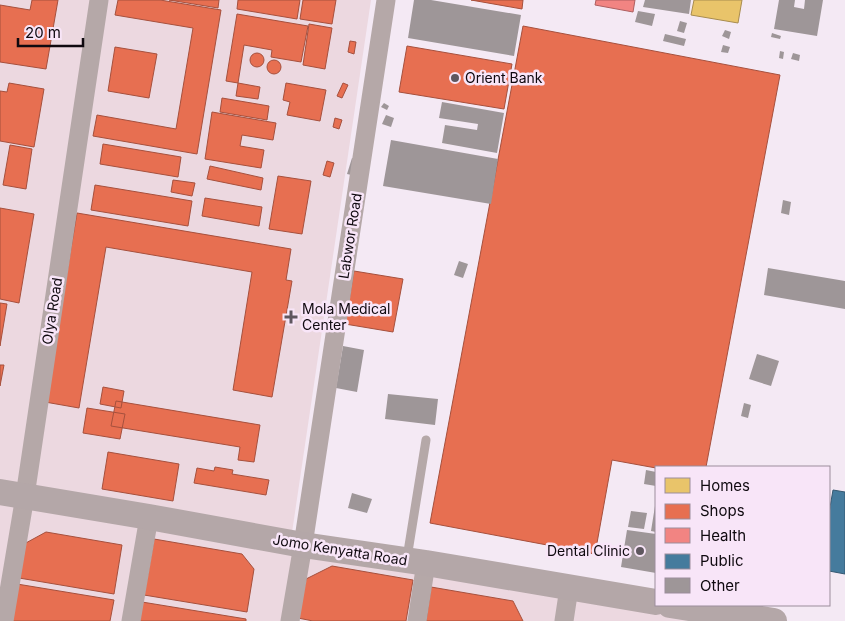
<svg xmlns="http://www.w3.org/2000/svg" width="845" height="621" font-family="Inter,sans-serif">
<rect width="100%" height="100%" fill="#f4e9f4"/>
<path fill="#ecd8e0" d="M0 0H371L290 546 751 621H0Z"/>
<path fill="#e9c46a" stroke="#a88c4f" d="M694 0H742L738 23 691 15Z"/>
<path fill="#e76f51" stroke="#a6503d" d="M32 0H58L46 69 0 62V5L30 10Z
M118 0H160L221 10 197 154 93 136 97 115 176 129 193 28 115 15Z
M169 0H219L218 8Z
M238 0H300L297 19 237 9Z
M303 0H336L332 24 300 19Z
M471 0H523L522 9Z
M237 14 308 26 301 62 271 57 272 50 244 45 238 83 226 81Z
M309 24 332 28 325 69 303 65Z
M523 26 780 75 706 467H656V468L612 460 595 554 430 523Z
M350 41 356 42 354 54 348 52Z
M407 46 512 64 504 109 399 92Z
M115 47 157 54 149 98 108 91Z
M250 60a7 7 0 1 1 14 0a7 7 0 1 1-14 0Z
M267 67a7 7 0 1 1 14 0a7 7 0 1 1-14 0Z
M9 83 44 89 34 147 0 141V91L7 92Z
M238 83 260 87 258 99 236 96Z
M286 83 326 90 320 121 287 115 290 102 283 100Z
M343 83 348 85 342 98 337 96Z
M222 98 269 106 267 120 220 112Z
M212 112 276 123 273 140 242 135 240 146 264 150 261 168 205 159Z
M335 118 342 120 339 129 333 127Z
M103 144 181 157 178 177 100 164Z
M10 145 32 149 26 189 3 185Z
M327 161 334 163 330 177 323 175Z
M210 166 263 178 261 190 207 179Z
M278 176 311 181 302 234 269 229Z
M173 180 195 183 192 196 171 192Z
M95 185 192 201 188 226 91 210Z
M205 198 262 207 259 226 202 216Z
M0 208 34 214 19 303 0 299Z
M77 213 291 249 286 280 292 281 272 397 233 390 252 272 106 247 79 408 45 402Z
M354 271 403 279 393 332 345 324Z
M0 303 7 304 0 346Z
M0 365H4L0 386Z
M103 387 124 391 121 408 100 404Z
M116 401 260 425 254 462 238 460 240 447 111 426Z
M87 408 125 414 120 439 83 433Z
M108 452 179 464 173 501 102 489Z
M215 467 233 470 232 474 269 480 266 495 194 483 197 468 214 471Z
M46 532 122 545 114 594 19 578 24 544Z
M154 539 242 554 254 569 247 612 144 595Z
M332 566 413 580 406 621H313L298 618 306 579Z
M17 584 114 600 110 621H11Z
M431 587 513 601 523 621H426Z
M142 602 246 619V621H139Z"/>
<path fill="#f28482" stroke="#ae5f60" d="M596 0H635L633 12 595 5Z"/>
<path fill="#457b9d" stroke="#355972" d="M833 490 845 492V574L829 571V513Z"/>
<path fill="#9e9698" d="M414 0H431L521 15 514 56 408 38Z
M645 0H691L689 14 643 7Z
M779 0H795L794 7 804 9 805 0H823L817 36 774 29Z
M638 11 655 14 652 26 635 22Z
M680 21 687 23 684 33 677 31Z
M725 30 731 32 729 39 722 36Z
M772 33 781 36 780 39 771 37Z
M665 34 686 39 684 46 663 41Z
M723 45 730 47 728 53 721 52Z
M780 51 784 52 783 59 779 58Z
M793 53 800 55 799 61 791 59Z
M442 102 504 113 497 153 442 143 445 125 477 130 478 124 439 118Z
M384 103 389 106 387 110 381 107Z
M386 115 394 118 391 127 382 124Z
M391 140 498 159 491 204 383 186Z
M352 158 360 161 356 176 347 174Z
M783 200 791 202 789 215 781 213Z
M459 261 468 264 463 278 454 275Z
M768 268 845 281V309L764 295Z
M343 346 364 350 357 392 336 388Z
M757 354 779 361 771 386 749 379Z
M388 394 438 399 435 425 385 419Z
M744 403 751 405 748 418 741 416Z
M646 470 656 472V486L644 484Z
M352 493 372 499 367 513 348 508Z
M655 506H656V532L651 531Z
M631 511 647 513 644 529 628 527Z
M627 530 656 534V573L621 567Z"/>
<g fill="none" stroke-linecap="round" stroke-linejoin="round">
<path stroke="#b5a8a8" stroke-width="9" d="M407 558 426 440"/>
<path stroke="#b5a8a8" stroke-width="19" d="M4 621 25 496 99 0
M131 621 149 517
M290 621 303 545 386 0
M417 621 426 563
M564 621 569 588"/>
<path stroke="#b4a7a8" stroke-width="26" d="M0 492 149 517 303 545 426 563 656 602
M670 605 774 621"/>
</g>
<g fill="#5f575f" stroke="#f8e5f8" stroke-width="2">
<circle cx="455" cy="78" r="5"/>
<path d="M288.5 309.5h5v5h5v5h-5v5h-5v-5h-5v-5h5z"/>
<circle cx="640" cy="551" r="5"/>
</g>
<g text-anchor="middle" stroke-width="5" stroke-linejoin="round" paint-order="stroke">
<g font-size="14" fill="#0f090f" stroke="#f8e5f8" text-anchor="start">
<text x="465" y="83">Orient Bank</text>
<text x="302" y="314">Mola Medical<tspan x="302" dy="16">Center</tspan></text>
<text x="630" y="556" text-anchor="end">Dental Clinic</text>
</g>
<g font-size="14" fill="#0f090f" stroke="#f8e5f8">
<text transform="translate(350 236) rotate(-81)" y="5">Labwor Road</text>
<text transform="translate(52 311) rotate(-81)" y="5">Olya Road</text>
<text transform="translate(340 550) rotate(9)" y="5">Jomo Kenyatta Road</text>
</g>
</g>
<rect x="655" y="466" width="175" height="140" fill="#f8e5f8" stroke="#9b8d9b"/>
<rect x="665" y="478" width="25" height="15" fill="#e9c46a" stroke="#9b8d9b"/>
<text x="700" y="491" font-size="15" fill="#0f090f">Homes</text>
<rect x="665" y="504" width="25" height="15" fill="#e76f51" stroke="#9b8d9b"/>
<text x="700" y="516" font-size="15" fill="#0f090f">Shops</text>
<rect x="665" y="528" width="25" height="15" fill="#f28482" stroke="#9b8d9b"/>
<text x="700" y="541" font-size="15" fill="#0f090f">Health</text>
<rect x="665" y="554" width="25" height="15" fill="#457b9d" stroke="#9b8d9b"/>
<text x="700" y="566" font-size="15" fill="#0f090f">Public</text>
<rect x="665" y="578" width="25" height="15" fill="#9e9698" stroke="#9b8d9b"/>
<text x="700" y="591" font-size="15" fill="#0f090f">Other</text>
<path d="M18 38v8h65v-8" fill="none" stroke="#0f090f" stroke-width="2.5"/>
<text x="25" y="38" font-size="15" fill="#0f090f" stroke="#f8e5f8" stroke-width="4" paint-order="stroke">20 m</text>
</svg>
